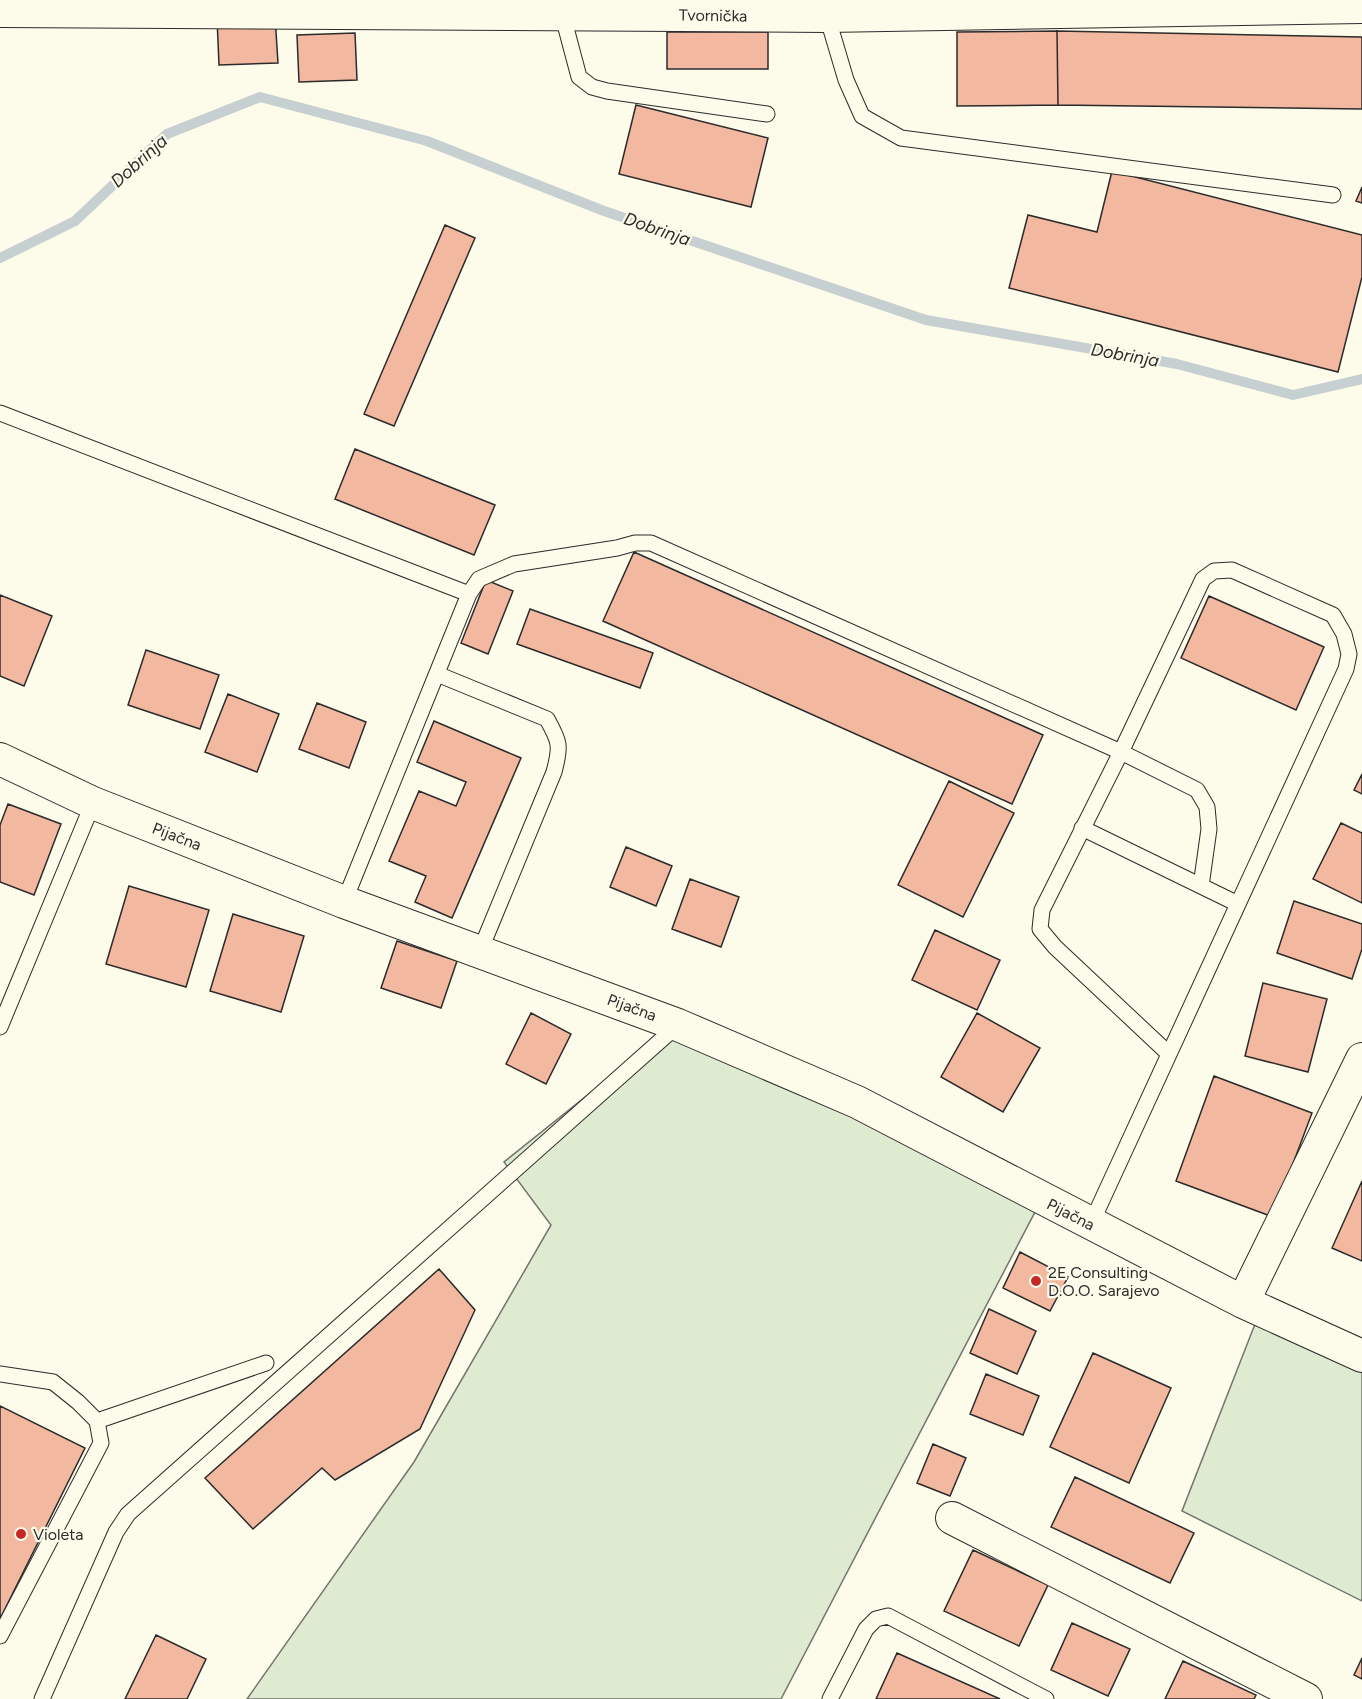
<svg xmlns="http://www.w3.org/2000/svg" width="1362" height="1699" font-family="Figtree,sans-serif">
<rect width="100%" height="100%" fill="#fdfbea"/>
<path fill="#deebd1" stroke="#74746e" stroke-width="1.5" d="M675 1025 1047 1189 781 1699H247L414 1462 551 1225 504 1162Z
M1264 1301 1362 1357V1601L1182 1511Z"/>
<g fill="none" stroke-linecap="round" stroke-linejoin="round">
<path stroke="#c7d0d0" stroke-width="10" d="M0 258 75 221 167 134 260 97 427 141 604 211 926 320 1177 364 1293 395 1362 379"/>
</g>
<path fill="#f2b8a0" stroke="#2b2b2b" stroke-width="1.5" d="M275 16 278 63 219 65 217 18Z
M1057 31 1362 37V109L1058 105Z
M1057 31 1058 105 957 106V32Z
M667 32H768V69H667Z
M355 33 357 80 299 82 297 35Z
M636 105 768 138 751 207 619 174Z
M1112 171 1362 235V277L1338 372 1009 288 1028 215 1097 232Z
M1362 187V203L1356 201Z
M445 225 475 238 394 426 364 414Z
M355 449 495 505 474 555 335 499Z
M634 552 1043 735 1012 804 603 621Z
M486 580 513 591 488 654 461 643Z
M0 595 52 616 24 686 0 676Z
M1209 596 1324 647 1296 710 1181 658Z
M530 609 653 653 640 688 517 644Z
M146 650 219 675 200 729 128 705Z
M228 694 279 714 257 772 205 752Z
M317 703 366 722 349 768 299 749Z
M434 721 521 758 452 918 415 902 426 876 389 861 419 791 456 806 466 782 417 762Z
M1362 774V794L1354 790Z
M949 781 1014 813 963 917 898 885Z
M8 804 61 824 34 895 0 882V825Z
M1341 823 1362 833V903L1313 879Z
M626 847 672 866 656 906 610 887Z
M690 879 739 897 721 947 672 929Z
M129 886 209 910 186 987 106 964Z
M1294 901 1362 924V949L1352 979 1277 953Z
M233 914 304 936 281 1012 210 991Z
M935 930 1000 960 977 1010 912 980Z
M397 941 457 961 441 1008 381 988Z
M1263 983 1327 999 1308 1072 1245 1056Z
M531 1013 571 1034 546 1084 506 1064Z
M977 1013 1040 1048 1003 1112 941 1077Z
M1214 1076 1312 1113 1273 1217 1176 1181Z
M1362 1181V1261L1332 1248Z
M1020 1252 1068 1277 1050 1311 1003 1288Z
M439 1269 475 1310 420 1429 335 1480 322 1468 253 1529 205 1478Z
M989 1309 1036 1331 1017 1374 970 1353Z
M1093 1353 1171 1388 1129 1483 1050 1447Z
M986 1374 1039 1396 1023 1435 970 1414Z
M0 1406 85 1448 0 1619Z
M933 1444 966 1458 950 1496 917 1483Z
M1075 1477 1194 1533 1170 1583 1051 1527Z
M973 1550 1048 1585 1019 1646 944 1611Z
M1072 1623 1130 1649 1108 1696 1051 1670Z
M156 1635 206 1659 187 1699H125Z
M897 1653 1000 1699H876Z
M1362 1658V1679L1354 1675Z
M1183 1661 1256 1695 1254 1699H1165Z"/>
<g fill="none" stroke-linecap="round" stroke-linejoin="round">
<g stroke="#2b2b2b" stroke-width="17">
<path id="lane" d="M825 0 827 16 846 80 862 116 901 138 1333 195
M562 13 579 77 592 87 607 91 767 114
M0 413 469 594
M437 674 547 719C560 742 561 746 554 772L480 951
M1082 828 1238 904
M344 902 469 594 479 579 514 564 617 548 635 543H651L1121 752 1197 790 1207 807 1209 829 1201 886
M0 1027 93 803
M1091 1224 1346 669 1349 654 1344 634 1333 615 1232 570 1214 571 1203 579 1121 752 1042 910 1040 929 1055 947 1169 1054
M0 1374 53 1382 78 1402 97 1421 101 1443 0 1636
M97 1421 266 1363
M42 1699 116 1532 128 1514 678 1025
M830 1699 866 1629 876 1619 888 1616 1046 1699"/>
</g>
<g stroke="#2b2b2b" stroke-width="34">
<path id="street" d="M0 11 827 16 1362 7
M0 759 93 803 344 902 678 1025 857 1102 1243 1302 1362 1356
M1243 1302 1362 1059
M952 1518 1306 1699"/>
</g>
<use href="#lane" stroke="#fdfbea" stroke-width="15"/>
<use href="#street" stroke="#fdfbea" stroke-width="32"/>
</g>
<g fill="#c62828" stroke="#fdfbea" stroke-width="2">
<circle cx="1036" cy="1281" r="6"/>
<circle cx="21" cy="1534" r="6"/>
</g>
<g text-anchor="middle" stroke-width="4.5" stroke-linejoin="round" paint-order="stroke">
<g font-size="16" fill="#2b2b2b" stroke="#fdfbea">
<text transform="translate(713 15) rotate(1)" y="6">Tvornička</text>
<text transform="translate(177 836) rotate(21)" y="6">Pijačna</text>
<text transform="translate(632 1007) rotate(20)" y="6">Pijačna</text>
<text transform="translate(1071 1214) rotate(27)" y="6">Pijačna</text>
</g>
<g font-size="16" fill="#2b2b2b" stroke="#fdfbea" text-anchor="start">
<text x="1048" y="1278">2E Consulting<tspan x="1048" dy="18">D.O.O. Sarajevo</tspan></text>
<text x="33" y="1540">Violeta</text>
</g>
<g font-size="18" font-style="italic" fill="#2b2b2b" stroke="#fdfbea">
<text transform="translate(139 161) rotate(-42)" y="6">Dobrinja</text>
<text transform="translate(657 229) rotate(19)" y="6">Dobrinja</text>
<text transform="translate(1125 355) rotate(10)" y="6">Dobrinja</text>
</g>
</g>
</svg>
